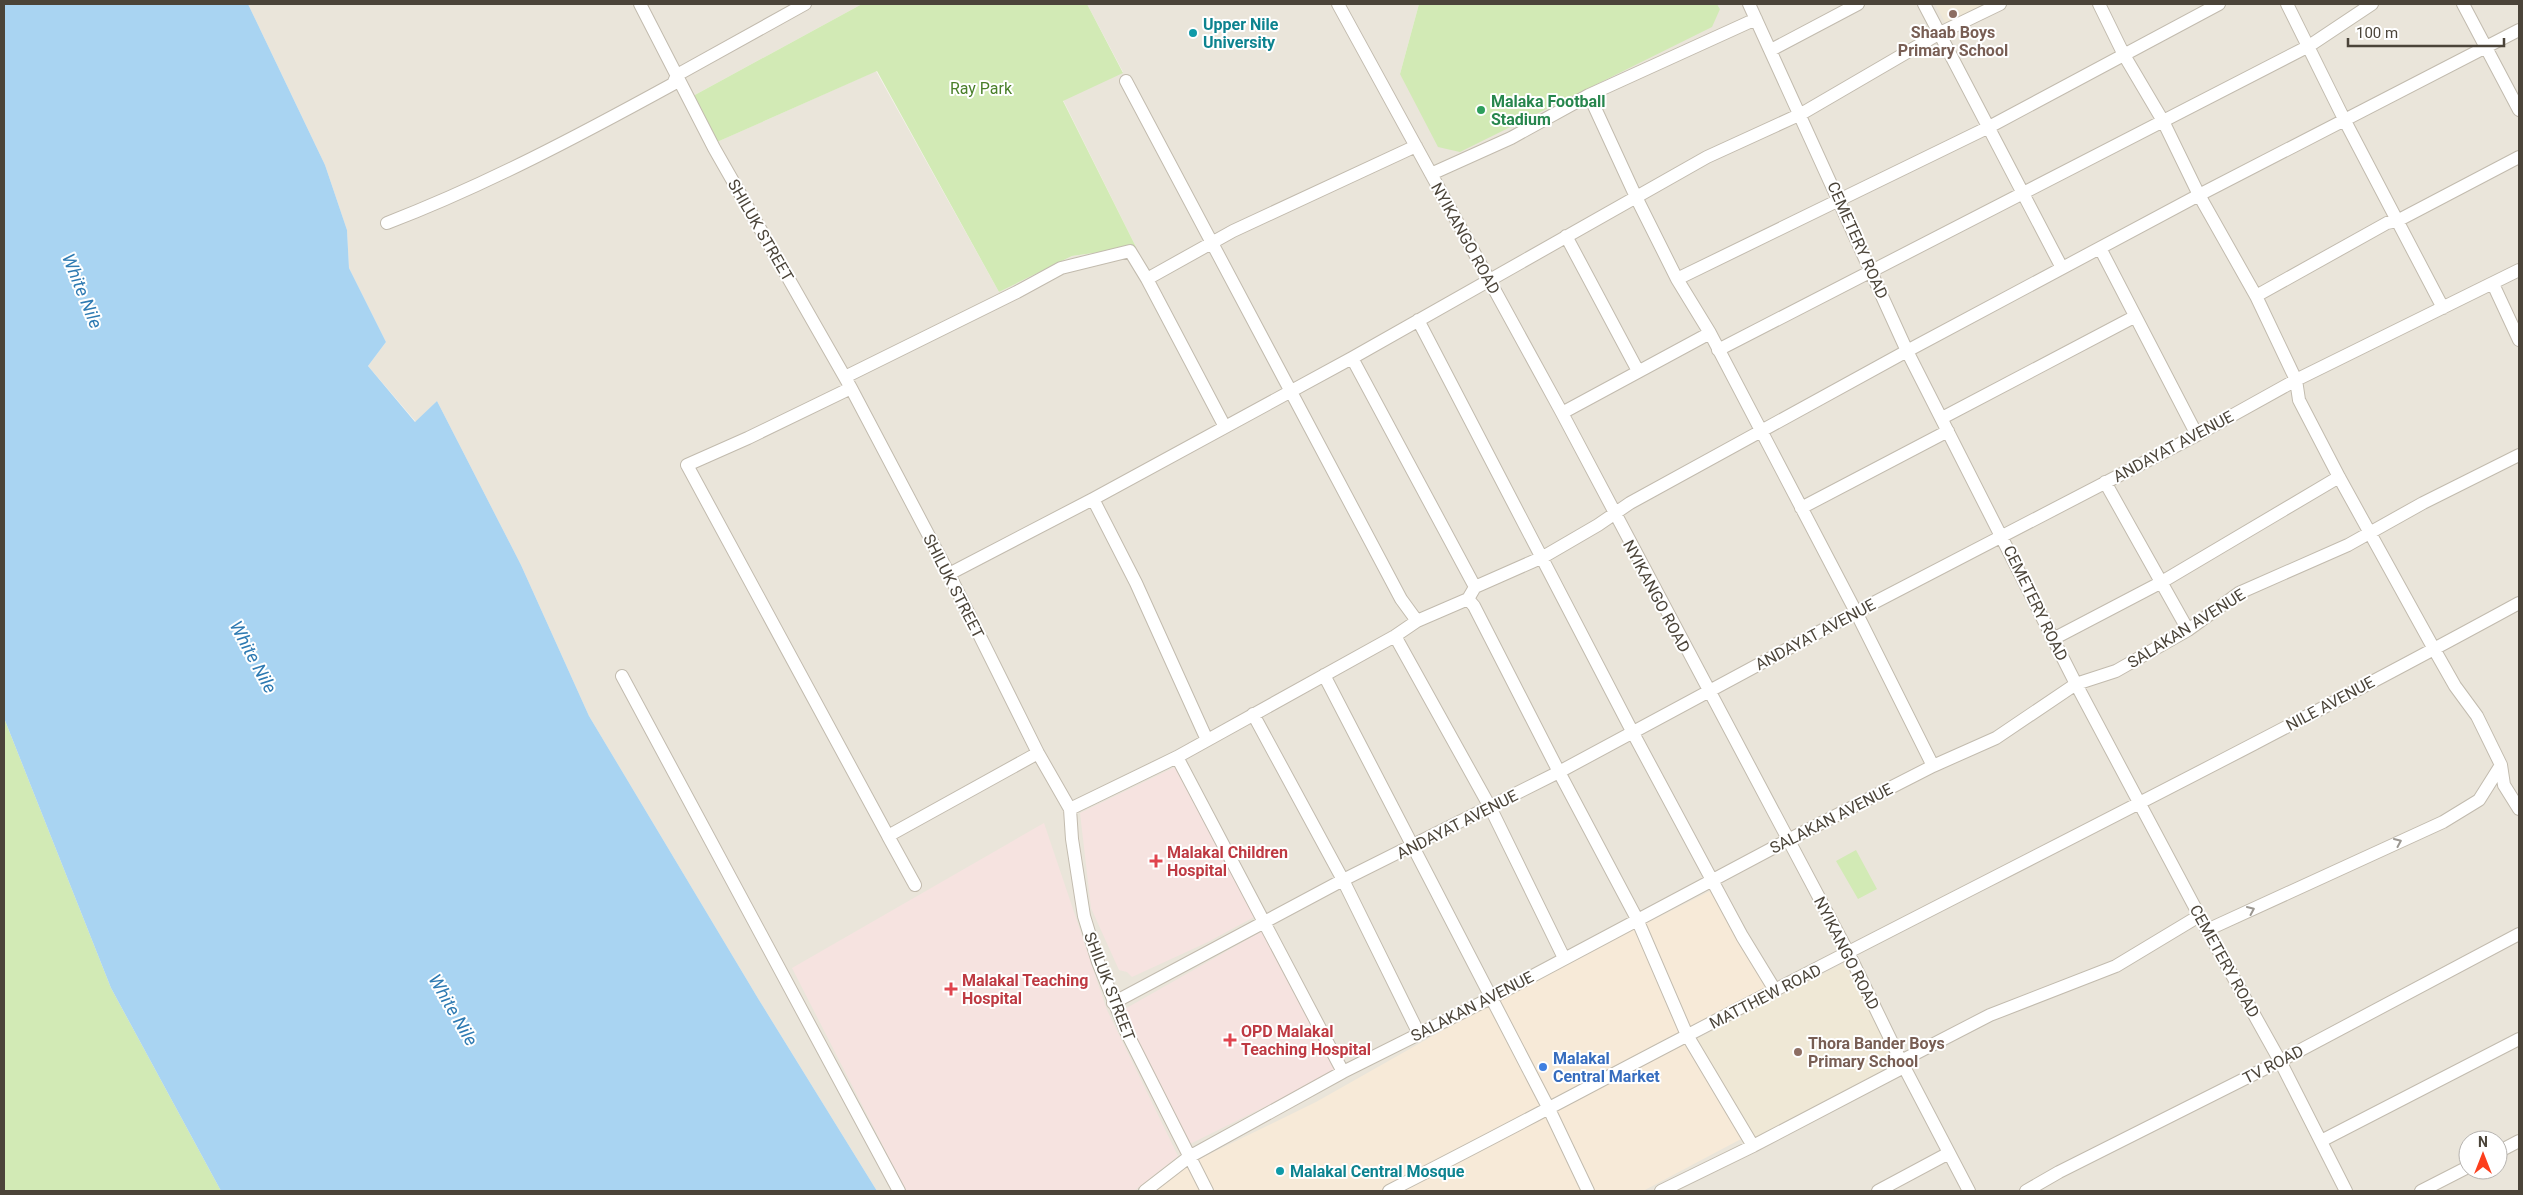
<svg xmlns="http://www.w3.org/2000/svg" width="2523" height="1195" font-family="Roboto,sans-serif">
<rect width="100%" height="100%" fill="#f6f3ec"/>
<path fill="#eae5da" fill-rule="evenodd" d="M248 4H862L693 96 717 142 876 71 999 292 1072 256 1136 247 1063 100 1123 72 1087 4H1419L1400 74 1720 9 1717 4H2519V1191H877L759 1000 589 716 521 565 437 401 416 422 368 366 386 342 349 268 347 230 325 165ZM2468 1140H2498V1170H2468Z"/>
<path fill="#f7ead8" d="M1712 890 1769 986 1690 1031 1743 1138 1643 1191H1150L1197 1156 1199 1159 1316 1102 1512 991Z"/>
<path fill="#efe8d6" d="M1935 4H1986L1946 24Z
M1846 962 1898 1064 1755 1139 1697 1039Z"/>
<path fill="#f6e3e0" d="M1177 766 1256 916 1208 942 1132 977 1127 972 1119 970 1091 908 1080 813Z
M1044 823 1107 1010 1178 1156 1134 1191H906L792 968Z
M1264 930 1339 1070 1190 1144 1123 1010Z"/>
<path fill="#d2eab5" d="M862 4H1087L1123 73 1063 101 1136 247 1072 256 999 292 877 71 717 142 693 96Z
M1419 4H1717L1720 9 1712 27 1460 152 1438 147 1400 74Z
M4 718 111 988 221 1191H4Z
M1856 850 1877 889 1858 899 1836 861Z"/>
<path fill="#a9d4f2" d="M4 4H248L325 165 347 230 349 268 386 342 368 366 415 422 437 401 521 565 589 716 759 1000 877 1191H221L111 988 4 718Z"/>
<g fill="none" stroke-linecap="round" stroke-linejoin="round">
<g stroke="#c2bbae" stroke-width="14">
<path id="minor" d="M640 4 714 148 851 388 949 574 1038 753 1070 809 1072 839 1084 916 1098 962 1126 1031 1207 1191
M1338 4 1562 413 1849 954 1901 1061 1969 1191
M1749 4 1907 351 2076 684 2207 930 2280 1061 2346 1191
M1924 4 2062 268
M2099 4 2124 55 2163 121 2199 195 2256 296 2296 380 2299 400 2339 477 2434 649 2455 686 2477 716 2501 765 2504 785 2519 809
M2287 4 2345 121 2443 308
M2463 4 2519 110
M1771 50 1858 4
M1126 81 1401 599 1417 621
M1589 95 1636 197 1677 279 1710 333 1856 612 1933 766
M1431 174 1511 138 1589 95 1756 19
M387 223C486 185 580 135 673 84L677 75 805 4
M1566 236 1638 371
M2100 248 2197 435
M1147 279 1225 427
M1677 279 1989 127 2219 4
M2493 284 2519 340
M2256 296 2387 223 2397 221 2519 157
M1418 320 1633 733 1742 936 1775 990
M1718 350 2309 46 2372 4
M1352 358 1475 587
M845 377 1017 292 1061 268 1130 251 1147 279 1233 231 1416 146
M851 388 748 438 687 465 888 836
M1562 413 1710 333
M1942 418 2134 317
M2105 482 2188 630
M1093 499 1136 583 1207 740
M1801 508 1948 431
M949 574 1093 499 1352 358 1707 157 1801 114 1940 33 2000 4
M1468 599 1474 606 1559 772 1637 919 1687 1035 1753 1146
M1395 636 1490 807 1564 958
M2053 639 2160 583 2339 477
M1324 675 1549 1109 1588 1191
M622 676 899 1191
M1253 714 1343 880 1419 1034
M1177 757 1343 1072
M1070 809 1177 757 1395 636 1417 621 1468 599 1475 587 1543 557 1598 525 1630 503 1907 351 2199 195 2519 30
M915 885 888 836 1038 753
M2207 930 2443 822 2479 800 2501 765
M1113 1003 1343 880 1559 772 1856 612 2197 435 2296 380 2519 270
M1901 1061 1990 1015 2116 966 2199 916
M2321 1141 2519 1039
M2498 1152 2519 1141
M1145 1191 1189 1157 1343 1072 1491 998 1788 840 1933 766 1996 738 2076 684 2116 671 2188 630 2239 593 2348 545 2423 503 2519 455
M1389 1191C1490 1140 1590 1086 1690 1034 1966 890 2246 752 2519 603
M1661 1191 1753 1146 1904 1067
M1878 1191 1949 1153
M2026 1191 2059 1172 2280 1061 2519 934
M2421 1191 2468 1167"/>
</g>
<use href="#minor" stroke="#fff" stroke-width="12"/>
</g>
<defs><path id="oneway-chevron" d="M-2-3.5L2.5 0L-2 3.5" fill="none" stroke-width="1.6" stroke-linecap="round" stroke-linejoin="round" transform="scale(1.25)"/></defs>
<g stroke="#9c9892">
<use href="#oneway-chevron" transform="translate(2398 842) rotate(-24)"/>
<use href="#oneway-chevron" transform="translate(2251 910) rotate(-24)"/>
</g>
<g fill="#8d6e63" stroke="#fff" stroke-width="2">
<circle cx="1953" cy="14" r="5"/>
<circle cx="1798" cy="1052" r="5"/>
</g>
<g fill="#0f9aa8" stroke="#fff" stroke-width="2">
<circle cx="1193" cy="33" r="5"/>
<circle cx="1280" cy="1171" r="5"/>
</g>
<circle fill="#2e9e5b" stroke="#fff" stroke-width="2" cx="1481" cy="110" r="5"/>
<g fill="#e0444e" stroke="#fff" stroke-width="2">
<path d="M1153.5 853.5h5v5h5v5h-5v5h-5v-5h-5v-5h5z"/>
<path d="M948.5 981.5h5v5h5v5h-5v5h-5v-5h-5v-5h5z"/>
<path d="M1227.5 1032.5h5v5h5v5h-5v5h-5v-5h-5v-5h5z"/>
</g>
<circle fill="#3f7fe0" stroke="#fff" stroke-width="2" cx="1543" cy="1067" r="5"/>
<g text-anchor="middle" stroke-width="4" stroke-linejoin="round" paint-order="stroke">
<g font-size="16" font-weight="bold" fill="#0d838f" stroke="#fff" text-anchor="start">
<text x="1203" y="30">Upper Nile<tspan x="1203" dy="18">University</tspan></text>
<text x="1290" y="1177">Malakal Central Mosque</text>
</g>
<g font-size="16" font-weight="bold" fill="#785e54" stroke="#fff">
<text x="1953" y="38">Shaab Boys<tspan x="1953" dy="18">Primary School</tspan></text>
<text x="1808" y="1049" text-anchor="start">Thora Bander Boys<tspan x="1808" dy="18">Primary School</tspan></text>
</g>
<g font-size="16" fill="#4a7f2a" stroke="#fff">
<text x="981" y="94">Ray Park</text>
</g>
<g font-size="16" font-weight="bold" fill="#27864d" stroke="#fff" text-anchor="start">
<text x="1491" y="107">Malaka Football<tspan x="1491" dy="18">Stadium</tspan></text>
</g>
<g font-size="16" fill="#4b4439" stroke="#fff">
<text transform="translate(761 230) rotate(60)" y="6">SHILUK STREET</text>
<text transform="translate(1466 238) rotate(61)" y="6">NYIKANGO ROAD</text>
<text transform="translate(1858 240) rotate(66)" y="6">CEMETERY ROAD</text>
<text transform="translate(2173 446) rotate(-28)" y="6">ANDAYAT AVENUE</text>
<text transform="translate(954 586) rotate(63)" y="6">SHILUK STREET</text>
<text transform="translate(1657 596) rotate(62)" y="6">NYIKANGO ROAD</text>
<text transform="translate(2036 603) rotate(64)" y="6">CEMETERY ROAD</text>
<text transform="translate(2186 628) rotate(-32)" y="6">SALAKAN AVENUE</text>
<text transform="translate(1815 634) rotate(-28)" y="6">ANDAYAT AVENUE</text>
<text transform="translate(2330 703) rotate(-28)" y="6">NILE AVENUE</text>
<text transform="translate(1831 818) rotate(-27)" y="6">SALAKAN AVENUE</text>
<text transform="translate(1457 824) rotate(-27)" y="6">ANDAYAT AVENUE</text>
<text transform="translate(1847 953) rotate(63)" y="6">NYIKANGO ROAD</text>
<text transform="translate(2225 961) rotate(61)" y="6">CEMETERY ROAD</text>
<text transform="translate(1110 986) rotate(69)" y="6">SHILUK STREET</text>
<text transform="translate(1765 996) rotate(-27)" y="6">MATTHEW ROAD</text>
<text transform="translate(1472 1006) rotate(-27)" y="6">SALAKAN AVENUE</text>
<text transform="translate(2273 1064) rotate(-27)" y="6">TV ROAD</text>
</g>
<g font-size="16" font-weight="bold" fill="#be3a42" stroke="#fff" text-anchor="start">
<text x="1167" y="858">Malakal Children<tspan x="1167" dy="18">Hospital</tspan></text>
<text x="962" y="986">Malakal Teaching<tspan x="962" dy="18">Hospital</tspan></text>
<text x="1241" y="1037">OPD Malakal<tspan x="1241" dy="18">Teaching Hospital</tspan></text>
</g>
<g font-size="16" font-weight="bold" fill="#366cbe" stroke="#fff" text-anchor="start">
<text x="1553" y="1064">Malakal<tspan x="1553" dy="18">Central Market</tspan></text>
</g>
<g font-size="18" font-style="italic" fill="#2e7ab2" stroke="#fff">
<text transform="translate(82 291) rotate(68)" y="6">White Nile</text>
<text transform="translate(253 657) rotate(62)" y="6">White Nile</text>
<text transform="translate(453 1010) rotate(60)" y="6">White Nile</text>
</g>
</g>
<rect width="2523" height="1195" fill="none" stroke="#4b4439" stroke-width="10"/>
<g transform="translate(2483 1155)"><circle r="24" fill="#ffffff" stroke="#b7b4b0"/>
<path d="M0-4L9 19L0 12L-9 19Z" fill="#fc3f1d"/>
<text y="-8" font-size="14" font-weight="bold" text-anchor="middle" fill="#4b4439">N</text>
</g>
<path d="M2348 38v8h156v-8" fill="none" stroke="#4b4439" stroke-width="2.5"/>
<text x="2356" y="38" font-size="15" fill="#4b4439" stroke="#ffffff" stroke-width="4" paint-order="stroke">100 m</text>
</svg>
